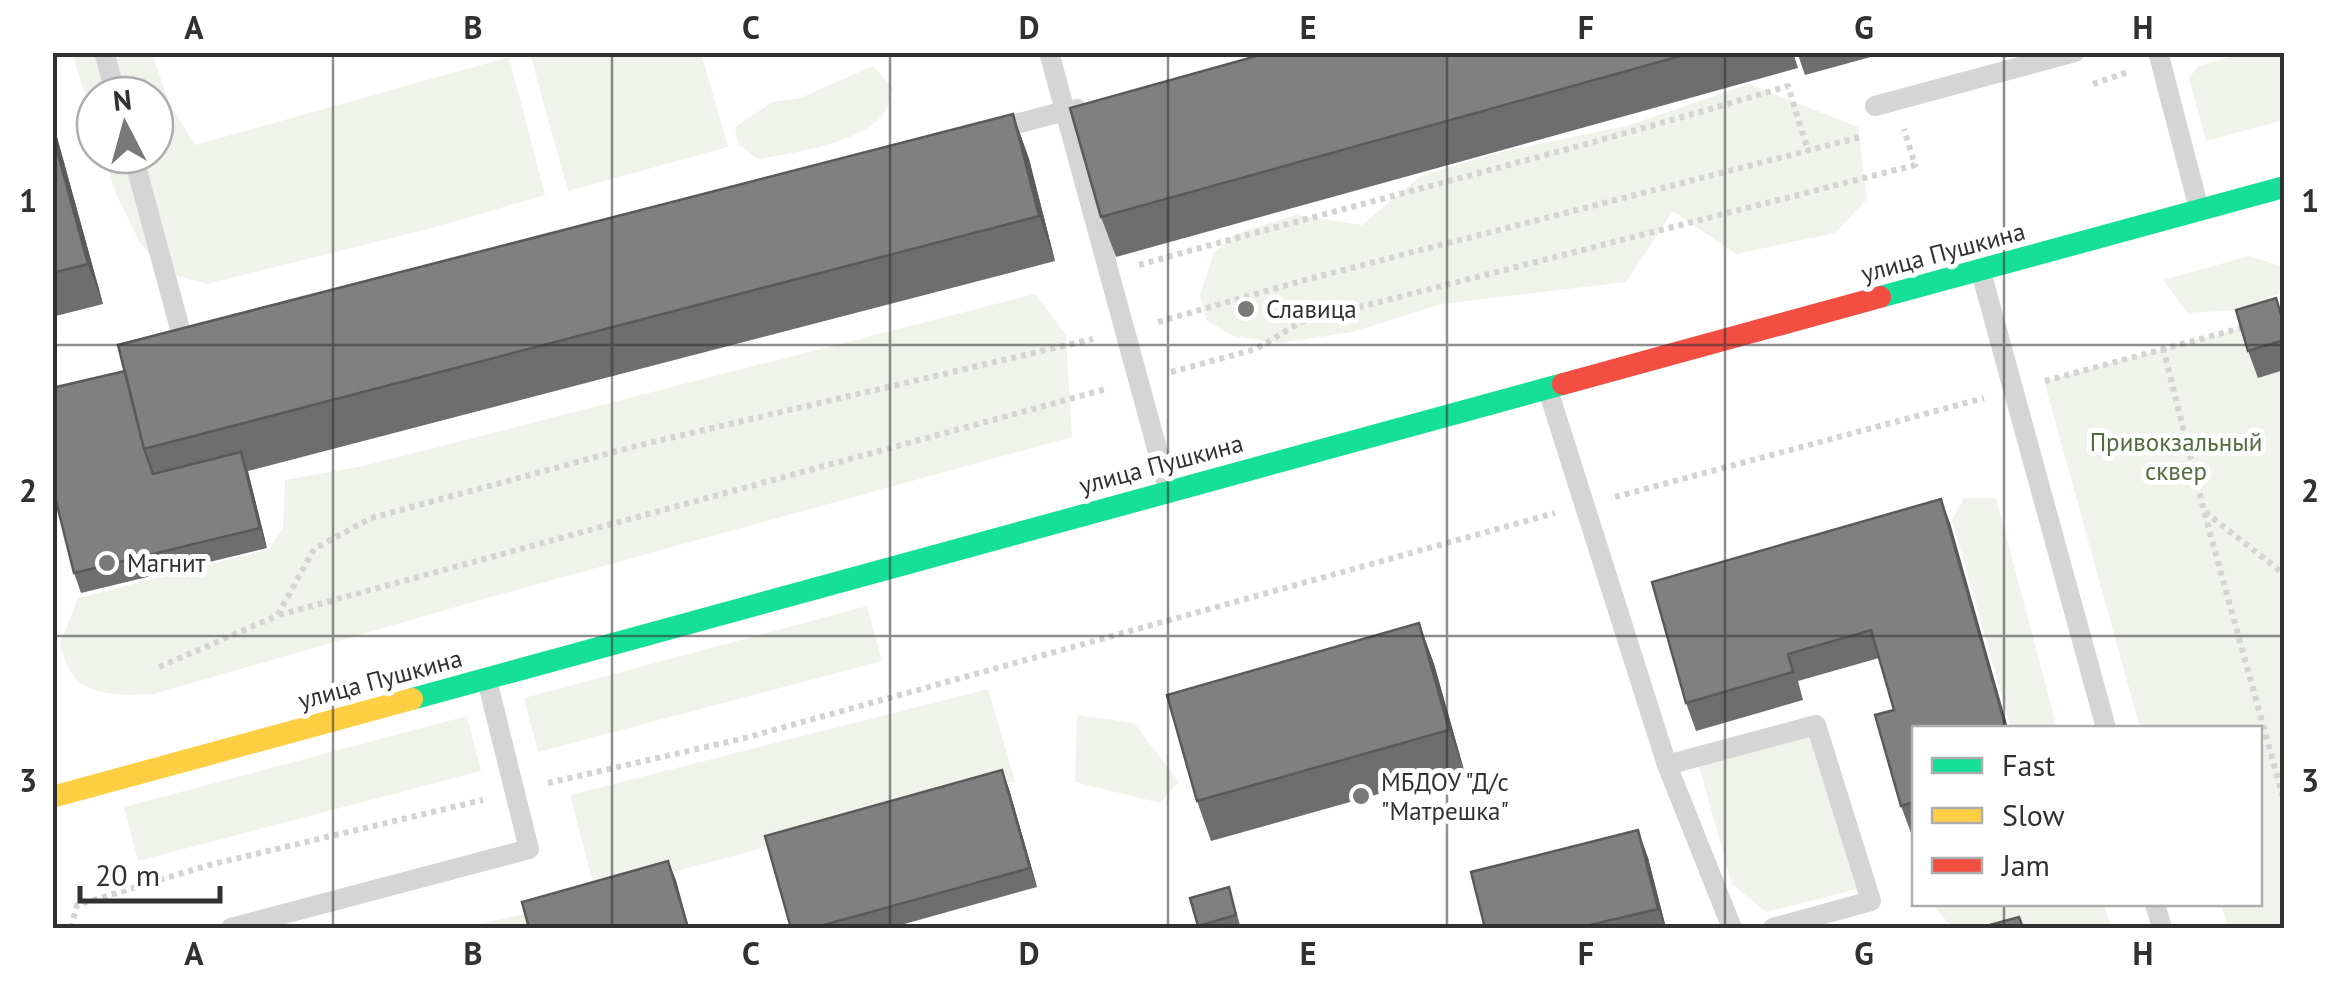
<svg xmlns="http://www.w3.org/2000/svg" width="2337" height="981" font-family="'PT Sans',sans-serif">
<rect width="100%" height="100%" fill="#fff"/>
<path fill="#f0f3ec" d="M72 53H152L169 103 195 145 509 57 545 195 432 228 207 284 168 273 140 243 116 194 104 155H155V95H95V127Z
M536 53H701L728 147 568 191 530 54Z
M2243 53H2284V120L2206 141 2189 78 2198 66Z
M873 66 893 88C891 95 889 105 885 111 867 142 791 154 758 159L738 144 735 127 772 102 800 98Z
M1749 84 1858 127 1867 199 1835 233 1736 254 1673 211 1626 282 1441 304 1353 332 1278 343 1233 336 1206 320 1200 295 1214 253 1236 234 1296 215 1362 225 1421 176 1496 153 1630 125Z
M2249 256 2284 267V279L2278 294 2238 310 2188 313 2163 280Z
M1035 294 1066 335 1072 437 480 600 154 694C129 695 89 698 72 674 66 666 63 653 60 644L78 598 269 549 283 528 285 480 363 466Z
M2284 316V928H2228L2221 904H2260V728H2140L2044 381Z
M1964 498H1996L2057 728H2011L1952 520Z
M867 606 882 661 538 752 524 698Z
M988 689 1015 781 613 888 593 883 570 795Z
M1077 715 1134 723 1179 782 1160 803 1075 782Z
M467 716 481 771 138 861 124 807Z
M1812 733 1862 888 1766 912 1732 884 1699 766Z
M1938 904H2104L2111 928H1953L1935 908Z
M524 914 528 928H480L483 923Z"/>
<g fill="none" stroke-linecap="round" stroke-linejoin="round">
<path stroke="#d4d4d4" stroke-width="6" stroke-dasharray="5 5" stroke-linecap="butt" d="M2093 84 2128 72
M1139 265C1355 204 1573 151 1788 86L1808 151
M1158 322 1308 279 1861 137
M2163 348 2204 511 2284 801
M1171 372 1256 349 1301 322 1915 165 1904 129
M2045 381 2245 327
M1615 497 1984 398
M2205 512 2284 574
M279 615 1106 389
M159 667 277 616 314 549 371 518 640 445 1093 339
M548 783 745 738 1555 513
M71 928 77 905 209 865 483 800"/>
<path stroke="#d5d5d5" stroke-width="20" d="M104 52 116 95
M1049 52 1065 111 1077 109
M2158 52 2199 209
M1875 106 2075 52
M993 130 1065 111 1168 489
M133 155 183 340 200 335
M1981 272 2106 728
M1548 390 1667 765 1732 928
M1667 765 1816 725 1871 901 1773 928
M2155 904 2162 928
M231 928 529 849 487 680"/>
<path stroke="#16e098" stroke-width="22" d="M1880 297 2284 187
M412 699 1563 384"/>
<path stroke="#ffcf43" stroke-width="22" d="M52 797 412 699"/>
<path stroke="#f24e42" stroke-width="22" d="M1563 384 1880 297"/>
</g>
<path fill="#6e6e6e" d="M1271 52H1793L1798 68 1116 257 1101 217Z
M1797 52H1889L1805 75Z
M1013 114 1029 159 1055 261 248 471 267 548 81 593 74 573 125 371Z
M52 119 103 304 52 317Z
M2276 298 2284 320V370L2258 378 2248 351Z
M1941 499 1951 526 1914 728V832L1911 833 1901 806 1894 710 1879 658 1798 681 1803 700 1696 731 1686 703Z
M1419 623 1434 664 1464 770 1211 841 1197 801Z
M1009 789 1037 887 890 928H791Z
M1638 830 1648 858 1666 928H1485Z
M1229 887 1240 925 1228 928H1199L1190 898Z"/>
<path fill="#5a5a5a" d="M1013 114 1029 159 1055 261 1039 216Z
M52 119 103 304 88 264 52 132Z
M241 452 248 472 267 548 260 528Z
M1941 499 1951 526 2008 728H2006Z
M1419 623 1434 664 1464 770 1449 730Z
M1002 770 1009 789 1037 887 1030 868Z
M1638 830 1648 858 1666 928 1658 909Z
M668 861 676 880 689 928H688Z"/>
<path fill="#808080" stroke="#5a5a5a" stroke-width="2.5" d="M1271 52H1695L1101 217 1070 108Z
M1013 114 1039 216 144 449 118 345Z
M52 132 88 264 52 273Z
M2276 298 2284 325V340L2248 351 2236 310Z
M125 371 144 449 153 474 241 452 260 528 74 573 52 485V388Z
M1941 499 2006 728H1914V802L1901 806 1875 715 1894 710 1871 630 1788 654 1793 672 1686 703 1652 582Z
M1419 623 1449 730 1197 801 1167 695Z
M1002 770 1030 868 813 928H791L765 836Z
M1638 830 1658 909 1577 928H1485L1471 872Z
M668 861 688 928H529L522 902Z
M1229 887 1236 915 1198 926 1190 898Z
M2019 917 2023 928H1979Z"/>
<path fill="none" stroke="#313131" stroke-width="2.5" stroke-opacity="0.55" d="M333 52V928M612 52V928M890 52V928M1168 52V928M1447 52V928M1725 52V928M2004 52V728M52 345H2284M52 636H2284M2004 904V928"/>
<g fill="#797979" stroke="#fff" stroke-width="4">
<circle cx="1246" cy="309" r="10"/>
<circle cx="107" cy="563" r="10"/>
<circle cx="1361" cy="796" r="10"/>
</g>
<g text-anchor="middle" stroke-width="10" stroke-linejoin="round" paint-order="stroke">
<g font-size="25" fill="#313131" stroke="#fff">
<text transform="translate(1943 252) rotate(-15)" y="9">улица Пушкина</text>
<text transform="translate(1161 464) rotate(-15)" y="9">улица Пушкина</text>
<text transform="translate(380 679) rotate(-15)" y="9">улица Пушкина</text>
</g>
<g font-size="25" fill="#313131" stroke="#fff" text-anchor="start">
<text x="1266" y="318">Славица</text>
<text x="127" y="572">Магнит</text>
<text x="1381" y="791">МБДОУ "Д/с<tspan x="1381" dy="29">"Матрешка"</tspan></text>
</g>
<g font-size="25" fill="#546b3f" stroke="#fff">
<text x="2176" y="451">Привокзальный<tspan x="2176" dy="29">сквер</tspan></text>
</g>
</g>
<rect width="2337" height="981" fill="none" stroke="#ffffff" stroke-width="110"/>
<rect x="1912" y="726" width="350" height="180" fill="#ffffff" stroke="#adadad" stroke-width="2.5"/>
<rect x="1932" y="758" width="50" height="15" fill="#16e098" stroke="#adadad" stroke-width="2.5"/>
<text x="2002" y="776" font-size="30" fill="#313131">Fast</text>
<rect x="1932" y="808" width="50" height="15" fill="#ffcf43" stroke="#adadad" stroke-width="2.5"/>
<text x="2002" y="826" font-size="30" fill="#313131">Slow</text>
<rect x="1932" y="858" width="50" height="15" fill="#f24e42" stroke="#adadad" stroke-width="2.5"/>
<text x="2002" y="876" font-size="30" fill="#313131">Jam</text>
<g transform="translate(125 125) rotate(354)"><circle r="48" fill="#ffffff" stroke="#adadad" stroke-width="2.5"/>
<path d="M0-8L18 38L0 25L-18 38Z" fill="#797979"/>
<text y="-15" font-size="28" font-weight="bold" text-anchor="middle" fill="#313131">N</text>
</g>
<path d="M80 886v15h140v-15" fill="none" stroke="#313131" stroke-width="5"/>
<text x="95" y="886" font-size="30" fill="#313131" stroke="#ffffff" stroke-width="8" paint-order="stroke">20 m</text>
<rect x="55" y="55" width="2227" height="871" fill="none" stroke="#313131" stroke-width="4"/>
<g font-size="32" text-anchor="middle" font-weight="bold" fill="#313131">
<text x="194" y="39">A</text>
<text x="473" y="39">B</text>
<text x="751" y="39">C</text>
<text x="1029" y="39">D</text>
<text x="1308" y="39">E</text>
<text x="1586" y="39">F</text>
<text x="1864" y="39">G</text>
<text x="2143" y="39">H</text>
<text x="28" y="212">1</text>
<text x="2310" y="212">1</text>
<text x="28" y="502">2</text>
<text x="2310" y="502">2</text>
<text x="28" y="792">3</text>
<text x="2310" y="792">3</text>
<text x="194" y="965">A</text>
<text x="473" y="965">B</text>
<text x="751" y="965">C</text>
<text x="1029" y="965">D</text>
<text x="1308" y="965">E</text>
<text x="1586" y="965">F</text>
<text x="1864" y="965">G</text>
<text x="2143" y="965">H</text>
</g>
</svg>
